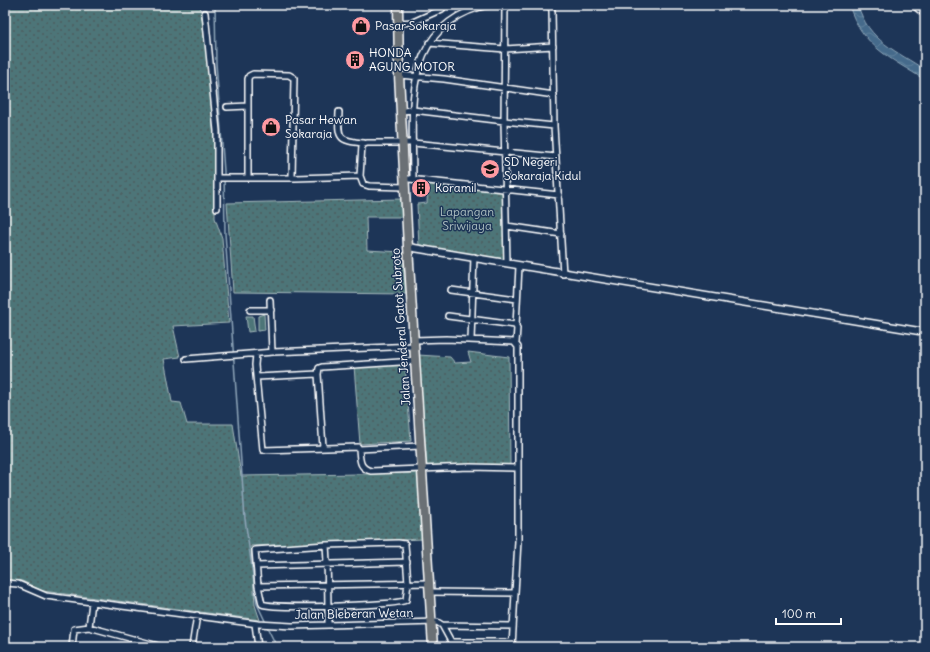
<svg xmlns="http://www.w3.org/2000/svg" width="930" height="652" font-family="Delius,sans-serif">
<defs>
<pattern id="grass-dots" width="8" height="8" patternUnits="userSpaceOnUse"><rect width="8" height="8" fill="#4e7578"/><path d="M2 2h.1M6 6h.1" fill="none" stroke="#4d5c5e" stroke-width="1.8" stroke-linecap="round"/></pattern>
<pattern id="water-waves" width="16" height="10" patternUnits="userSpaceOnUse"><rect width="16" height="10" fill="#446b8b"/><path d="M0 5q4-4 8 0t8 0" fill="none" stroke="#60819c"/></pattern>
</defs>
<rect width="100%" height="100%" fill="#1d3557"/>
<filter id="ink" filterUnits="userSpaceOnUse"><feTurbulence type="fractalNoise" baseFrequency=".025" numOctaves="2"/><feDisplacementMap in="SourceGraphic" scale="8" xChannelSelector="R" yChannelSelector="G"/><feConvolveMatrix kernelMatrix="1 2 1 2 8 2 1 2 1" color-interpolation-filters="sRGB"/></filter>
<g filter="url(#ink)">
<path fill="url(#grass-dots)" stroke="#a6babc" d="M5 5H200L208 64 215 151V218L222 238 229 323 173 326 180 357 164 359 172 402 181 403 187 424H233L241 476 419 473 423 539 251 546 255 605 260 620 43 591 22 581 5 580Z
M428 180 502 189 505 259 419 246 417 204 427 203Z
M402 199V217H366L367 250 402 252 406 294 233 292 227 203Z
M468 352 509 357 510 465 427 467 418 355 450 357 455 363 471 362Z
M405 363 411 441 360 444 354 366Z"/>
<path fill="#4e7578" stroke="#a6babc" d="M264 314 265 330 258 331V316Z
M246 316H253L255 331 248 332Z"/>
<path fill="url(#water-waves)" stroke="#8fa6b9" d="M849 5H858C868 41 897 51 925 70V80C891 58 862 47 849 5Z"/>
<g fill="none" stroke-linecap="round" stroke-linejoin="round">
<path stroke="#8fa6b9" stroke-width="1.5" d="M215 5 216 63 224 171 225 233 245 519 257 604 266 623
M267 627 277 647"/>
<g stroke="#fff" stroke-width="8">
<path id="minor" d="M505 5 504 121 554 126 563 274
M545 5 551 7 552 11 554 126
M205 13 217 131V208
M398 23 413 22 442 9
M429 43 505 49 553 46
M399 75 444 79 554 95
M227 107 248 106
M401 111 413 110 504 121 507 263
M339 112C338 137 337 141 364 143
M218 178H295L360 176
M248 178V79L249 76 253 74 289 75 294 78 292 177
M409 179 559 195
M413 179C413 113 400 31 480 7 495 2 519 5 535 5
M405 187 369 186 363 184 360 176 362 145 367 143H413L556 157
M507 226 561 234
M451 290 517 299
M270 300 272 352
M250 310H271
M448 316 515 325 517 328 516 343
M516 326 519 266
M414 340 446 339 514 342 518 347V541L515 593
M471 340 474 257
M256 354 255 365 263 450 358 447 359 449 420 446
M186 359 273 352 415 346
M318 374 323 447
M257 377 318 374 319 368 322 367 416 361
M359 449C360 460 359 468 371 471L470 467 518 468
M326 545 255 550 258 586 262 604C273 609 397 606 406 600L408 583 405 544 398 543 326 545C328 572 328 598 328 625
M256 566 407 562
M5 583 18 584 46 596 258 624 292 626 437 622 442 625 454 647
M258 586 430 583
M431 592 515 593 512 647
M92 602 89 627 162 647
M255 624 258 647
M442 625 513 626
M451 642H512
M72 647 74 629 89 627
M192 647 197 615"/>
</g>
<g stroke="#fff" stroke-width="9">
<path id="tertiary" d="M408 247 925 332"/>
</g>
<g stroke="#fff" stroke-width="10">
<path id="secondary" d="M915 5 925 13"/>
</g>
<g stroke="#fff" stroke-width="11">
<path id="trunk" d="M398 5 399 75 408 247 433 647"/>
</g>
<use href="#minor" stroke="#1d3557" stroke-width="5"/>
<use href="#tertiary" stroke="#1d3557" stroke-width="6"/>
<use href="#secondary" stroke="#1d3557" stroke-width="7"/>
<use href="#trunk" stroke="#6a7074" stroke-width="8"/>
</g>
</g>
<defs>
<g id="shop-disc" transform="scale(1)"><circle r="9.5" fill="#ff9aa2" stroke="#1d3557"/><path d="M-5-2.5h2.3a2.7 3.5 0 0 1 5.4 0H5L5.5 6h-11ZM-1.5-2.5h3a1.5 2.3 0 0 0-3 0Z" fill="#111"/></g>
<g id="building-disc" transform="scale(1)"><circle r="9.5" fill="#ff9aa2" stroke="#1d3557"/><path d="M-4-6H4V6H1V3H-1V6H-4ZM-2.5-4.3h1.7v1.8h-1.7ZM.8-4.3h1.7v1.8H.8ZM-2.5-1h1.7V.8h-1.7ZM.8-1h1.7V.8H.8Z" fill="#111"/></g>
<g id="school-disc" transform="scale(1)"><circle r="9.5" fill="#ff9aa2" stroke="#1d3557"/><path d="M0-5L7-2L0 1L-7-2ZM-4 1L0 2.5L4 1V4Q0 6-4 4Z" fill="#111"/></g>
</defs>
<g fill-rule="evenodd">
<use href="#shop-disc" x="361" y="26"/>
<use href="#building-disc" x="355" y="60"/>
<use href="#shop-disc" x="271" y="127"/>
<use href="#school-disc" x="490" y="169"/>
<use href="#building-disc" x="421" y="188"/>
</g>
<g text-anchor="middle" stroke-width="3" stroke-linejoin="round" paint-order="stroke">
<g font-size="12" fill="#fff" stroke="#1d3557" text-anchor="start">
<text x="375" y="30">Pasar Sokaraja</text>
<text x="369" y="57">HONDA<tspan x="369" dy="14">AGUNG MOTOR</tspan></text>
<text x="285" y="124">Pasar Hewan<tspan x="285" dy="14">Sokaraja</tspan></text>
<text x="504" y="166">SD Negeri<tspan x="504" dy="14">Sokaraja Kidul</tspan></text>
<text x="435" y="192">Koramil</text>
</g>
<g font-size="12" fill="#afc1c2" stroke="#1d3557">
<text x="467" y="216">Lapangan<tspan x="467" dy="14">Sriwijaya</tspan></text>
</g>
<g font-size="12" fill="#fff" stroke="#1d3557">
<text transform="translate(401 327) rotate(-94)" y="4">Jalan Jenderal Gatot Subroto</text>
<text transform="translate(354 614) rotate(-1)" y="4">Jalan Bleberan Wetan</text>
</g>
</g>
<rect width="930" height="652" fill="none" stroke="#1d3557" stroke-width="20"/>
<rect x="10" y="10" width="910" height="632" fill="none" stroke="#fff" stroke-width="1.5" filter="url(#ink)"/>
<path d="M776 618v6h65v-6" fill="none" stroke="#ffffff" stroke-width="2"/>
<text x="782" y="618" font-size="12" fill="#ffffff" stroke="#1d3557" stroke-width="3" paint-order="stroke">100 m</text>
</svg>
